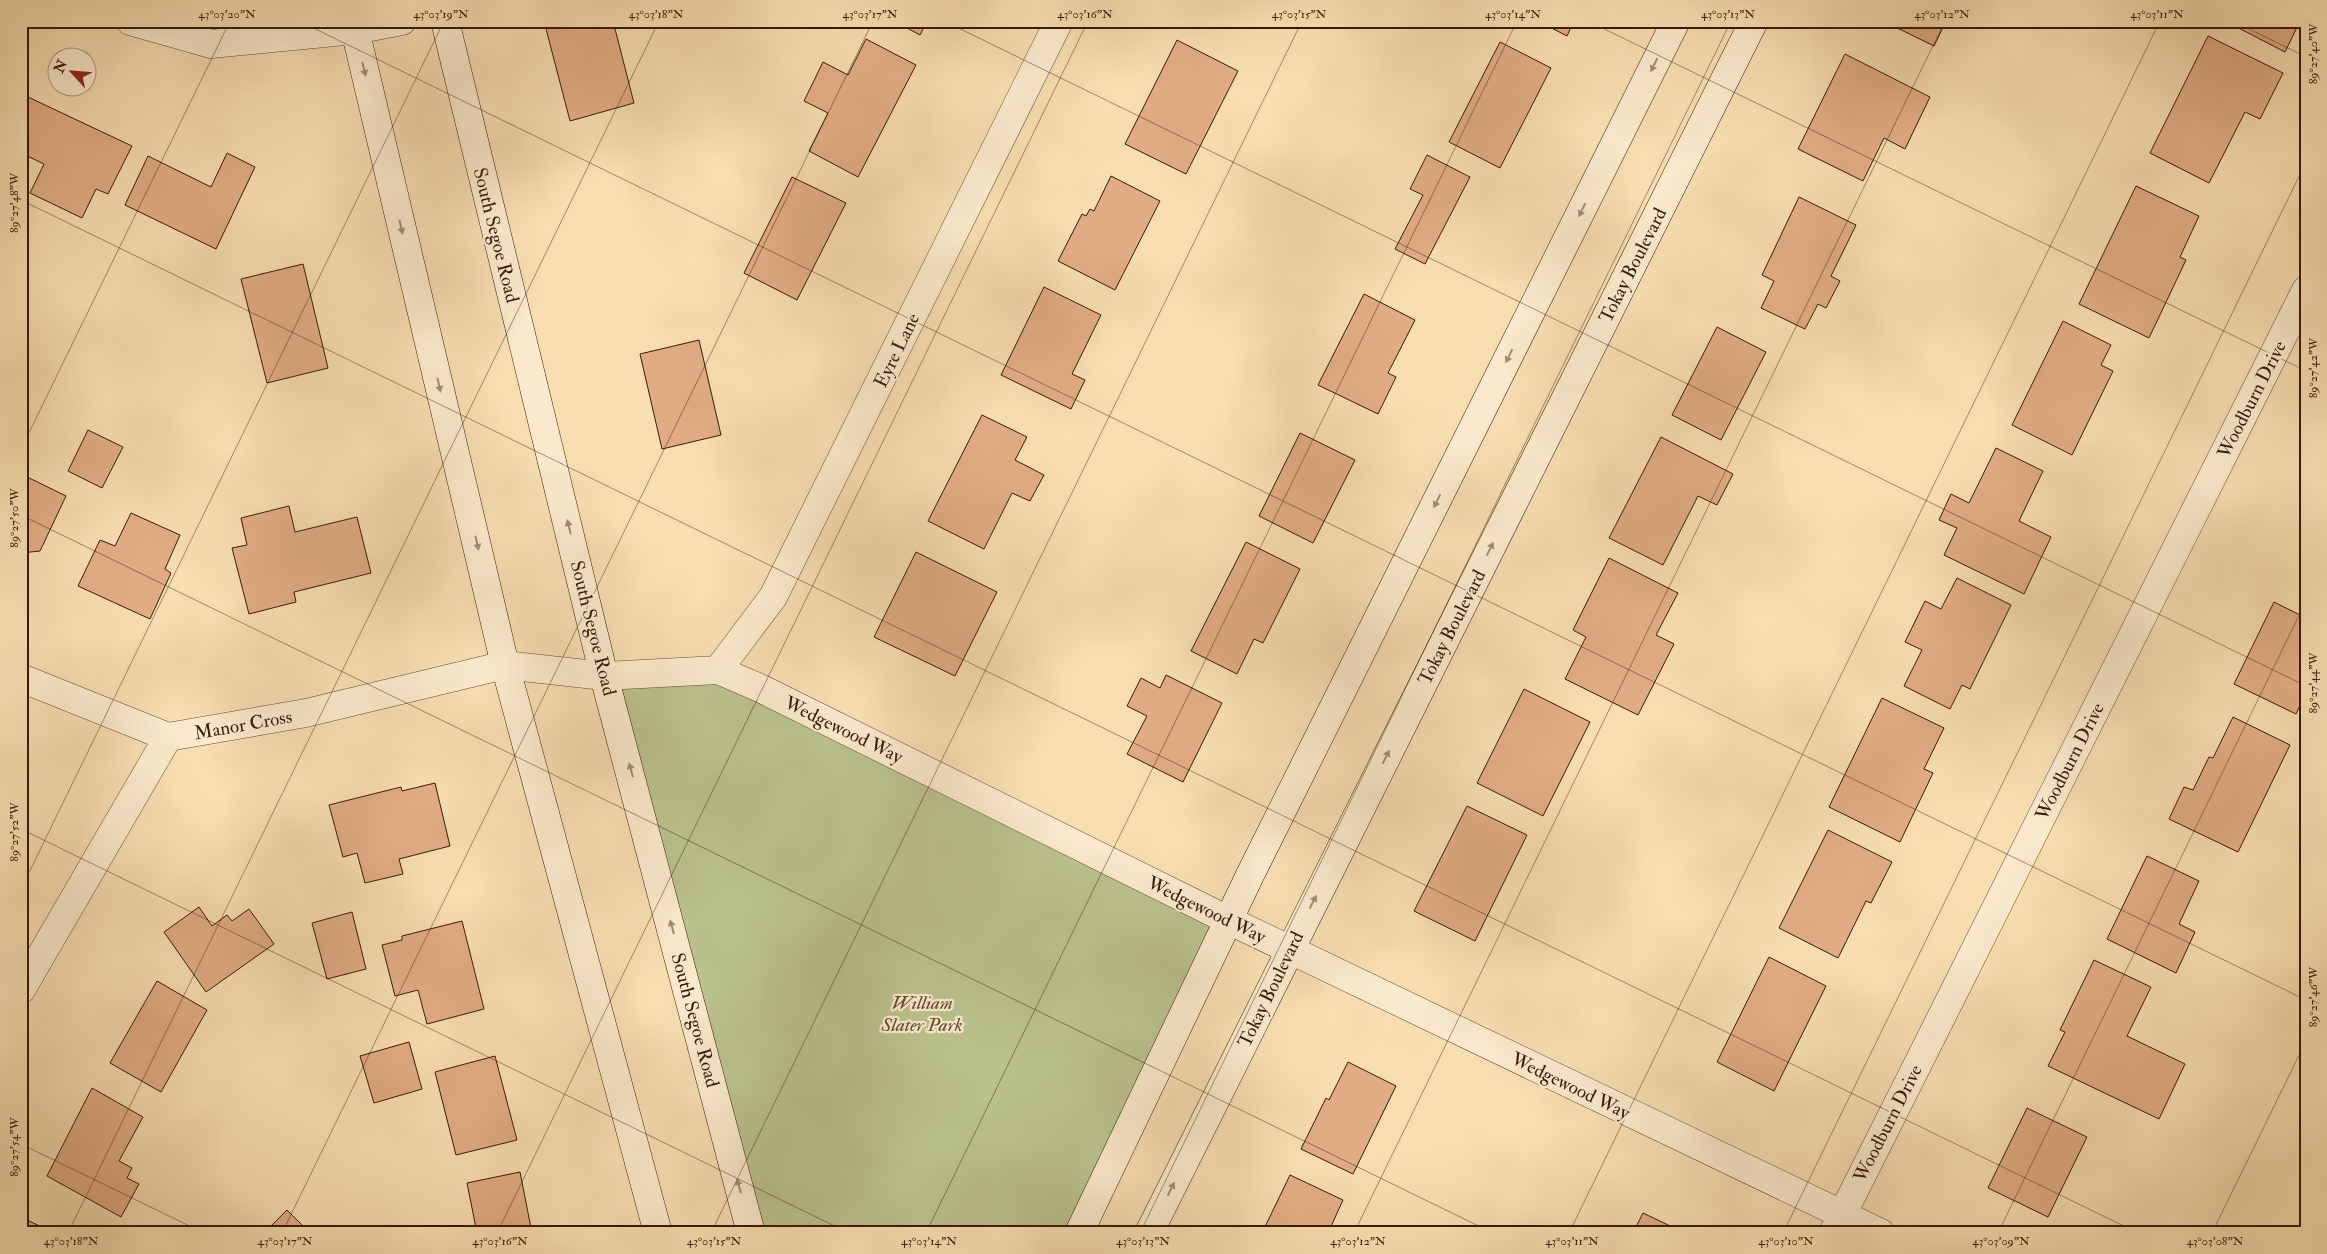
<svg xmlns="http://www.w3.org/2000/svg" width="2327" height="1254" font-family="'IM FELL Double Pica',serif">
<rect width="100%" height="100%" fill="#f7ddb0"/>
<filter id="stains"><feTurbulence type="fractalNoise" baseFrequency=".004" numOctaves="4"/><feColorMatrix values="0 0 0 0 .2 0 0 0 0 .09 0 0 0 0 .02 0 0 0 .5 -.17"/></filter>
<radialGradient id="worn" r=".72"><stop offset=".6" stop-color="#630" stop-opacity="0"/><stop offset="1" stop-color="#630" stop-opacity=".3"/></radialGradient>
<path fill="#bac28d" stroke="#7a6d4a" d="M718 670 1228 920 1079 1233H751L604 676Z"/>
<path fill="#e1ac83" stroke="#391807" d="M557 21H613L634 103 570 121 545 25Z
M894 21H927L920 35Z
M1538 21H1574L1567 36Z
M1883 21H1946L1934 46Z
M2225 21H2300L2285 52Z
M2208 36 2283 73 2260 119 2245 112 2209 183 2150 153Z
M866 39 916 65 858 177 809 151 828 113 804 101 823 62 848 75Z
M1177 40 1238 71 1186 174 1125 144Z
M1500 42 1551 68 1500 168 1449 142Z
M1845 54 1930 97 1905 149 1884 138 1863 181 1798 149Z
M28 97 132 146 108 194 96 189 82 218 30 193 44 164 21 153V110Z
M227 153 255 167 216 249 125 205 148 156 211 187Z
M1427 155 1470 177 1425 264 1395 249 1423 195 1410 189Z
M1111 176 1160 201 1115 290 1058 261 1082 214 1086 216 1090 209 1094 211Z
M792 177 846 203 797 300 744 273Z
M2136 186 2199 216 2180 257 2186 260 2149 338 2079 304Z
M1799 197 1856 225 1831 276 1840 281 1826 308 1818 304 1805 329 1761 308 1774 281 1762 275Z
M303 264 328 368 267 383 241 279Z
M1044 287 1101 315 1072 374 1085 380 1071 409 1001 375Z
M1364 294 1415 320 1388 373 1396 377 1378 414 1318 385Z
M2063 321 2111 345 2101 365 2113 371 2072 455 2012 425Z
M1717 327 1766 352 1721 440 1672 415Z
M699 340 721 435 662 449 640 354Z
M982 415 1027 437 1015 460 1044 475 1030 501 1012 493 984 549 928 521Z
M88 430 123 447 102 488 68 471Z
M1300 433 1355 460 1313 543 1259 516Z
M1661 437 1733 474 1717 505 1698 496 1663 565 1609 538Z
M1996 448 2043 471 2019 521 2051 537 2024 594 1944 555 1957 528 1939 520 1951 494 1969 503Z
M21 474 66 496 40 551 21 553Z
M289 506 295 532 357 517 371 573 294 592 296 602 249 614 232 548 247 545 241 518Z
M131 513 180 535 165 569 171 573 150 619 78 586 100 540 115 546Z
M1246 542 1300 569 1263 643 1254 639 1237 674 1191 651Z
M916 552 997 592 955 676 874 637Z
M1609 558 1678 593 1656 635 1674 644 1638 715 1565 679 1586 637 1573 630Z
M1957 578 2011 605 1970 689 1962 685 1950 709 1904 686 1922 650 1905 642 1925 601 1941 609Z
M2274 602 2306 618V693L2296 714 2234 684Z
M1166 675 1222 703 1183 782 1127 754 1147 716 1127 706 1141 678 1160 688Z
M1524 689 1590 722 1543 816 1477 783Z
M1882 698 1944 728 1924 769 1933 773 1900 842 1829 807Z
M2233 717 2290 745 2238 852 2169 819 2184 787 2193 790 2209 757 2213 758Z
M435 783 450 846 399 859 403 874 365 883 357 853 343 857 329 805 401 787 402 791Z
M1467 806 1527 835 1475 941 1414 911Z
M1828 830 1892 862 1871 903 1866 901 1838 958 1779 928Z
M2147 856 2199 881 2179 924 2195 932 2176 973 2107 939Z
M199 907 212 926 227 915 232 921 249 909 274 944 206 992 164 932Z
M352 912 366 969 327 979 312 923Z
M462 921 484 1009 427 1024 418 990 395 996 382 945 402 940V936Z
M1769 957 1826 986 1774 1091 1717 1062Z
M2094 960 2151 987 2127 1036 2185 1064 2159 1119 2048 1066 2065 1032 2060 1030Z
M157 981 207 1010 161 1092 110 1063Z
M409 1042 422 1089 374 1103 360 1056Z
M495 1056 517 1140 456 1155 435 1072Z
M1348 1062 1396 1086 1353 1174 1301 1149 1326 1098 1329 1100Z
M92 1088 143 1117 119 1161 132 1168 127 1178 139 1184 121 1217 47 1176Z
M2027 1108 2087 1137 2048 1217 1988 1188Z
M520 1172 532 1233H477L467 1183Z
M1290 1175 1343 1200 1328 1233H1262Z
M287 1210 309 1232 264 1233Z
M1643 1213 1685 1233H1633Z
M21 1217 54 1233H21Z"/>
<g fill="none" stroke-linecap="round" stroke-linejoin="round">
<g stroke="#684931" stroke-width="29">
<path id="street" d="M130 21 211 44 355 30 402 21
M718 670 773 597 1059 21
M21 678 168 737
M21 990 168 737 306 713 505 665 604 676 718 670 762 689 1228 920 1881 1233
M1833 1233 2306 290"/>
</g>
<g stroke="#391807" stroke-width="29">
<path id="secondary" d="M353 21 505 665 658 1233
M445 21 604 676 751 1233
M1079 1233 1250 875 1676 21
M1149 1233 1754 21"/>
</g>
<use href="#street" stroke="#fae9cc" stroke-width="28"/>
<use href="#secondary" stroke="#fae9cc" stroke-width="28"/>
</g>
<defs><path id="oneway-solid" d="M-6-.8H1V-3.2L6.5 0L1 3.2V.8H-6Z" transform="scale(1.25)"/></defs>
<g fill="#a38b73">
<use href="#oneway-solid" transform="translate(1654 65) rotate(116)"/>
<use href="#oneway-solid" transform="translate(364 69) rotate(77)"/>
<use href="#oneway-solid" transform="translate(1582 210) rotate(116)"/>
<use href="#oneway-solid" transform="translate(401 227) rotate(77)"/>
<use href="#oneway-solid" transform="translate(1509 356) rotate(116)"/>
<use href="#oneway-solid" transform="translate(439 385) rotate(77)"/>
<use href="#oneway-solid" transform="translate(1437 501) rotate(116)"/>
<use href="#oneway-solid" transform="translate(569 527) rotate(-104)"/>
<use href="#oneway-solid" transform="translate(477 543) rotate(77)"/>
<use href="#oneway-solid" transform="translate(1490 549) rotate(-63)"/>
<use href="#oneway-solid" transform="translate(1386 757) rotate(-63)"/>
<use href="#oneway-solid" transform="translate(631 770) rotate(-105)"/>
<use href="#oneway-solid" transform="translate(1313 902) rotate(-63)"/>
<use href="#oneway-solid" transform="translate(672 927) rotate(-105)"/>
<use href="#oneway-solid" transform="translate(739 1186) rotate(-105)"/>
<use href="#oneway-solid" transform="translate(1171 1189) rotate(-64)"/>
</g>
<path fill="none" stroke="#391807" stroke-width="1" stroke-opacity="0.45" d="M299 21 2306 1000M944 21 2306 686M1588 21 2306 371M2233 21 2306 57M21 200 2138 1233M21 449 230 21M21 515 1493 1233M21 829 849 1233M21 889 444 21M21 1144 204 1233M68 1233 659 21M282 1233 873 21M497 1233 1088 21M711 1233 1302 21M926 1233 1517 21M1140 1233 1731 21M1354 1233 1945 21M1569 1233 2160 21M1783 1233 2306 162M1998 1233 2306 601M2212 1233 2306 1041"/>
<g text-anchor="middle" stroke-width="4.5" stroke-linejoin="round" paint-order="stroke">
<g font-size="19" fill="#391807" stroke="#fae9cc">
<text transform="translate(497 235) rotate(76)" y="7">South Segoe Road</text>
<text transform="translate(1632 265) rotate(-63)" y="7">Tokay Boulevard</text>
<text transform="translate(896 350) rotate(-64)" y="7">Eyre Lane</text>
<text transform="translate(2251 399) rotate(-63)" y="7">Woodburn Drive</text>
<text transform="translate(1451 627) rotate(-63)" y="7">Tokay Boulevard</text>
<text transform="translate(594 628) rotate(76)" y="7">South Segoe Road</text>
<text transform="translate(243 724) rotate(-10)" y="7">Manor Cross</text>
<text transform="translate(844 729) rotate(26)" y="7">Wedgewood Way</text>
<text transform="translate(2069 761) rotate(-63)" y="7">Woodburn Drive</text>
<text transform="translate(1207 909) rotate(26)" y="7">Wedgewood Way</text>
<text transform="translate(1270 989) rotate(-64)" y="7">Tokay Boulevard</text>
<text transform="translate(696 1020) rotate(75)" y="7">South Segoe Road</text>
<text transform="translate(1571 1085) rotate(26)" y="7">Wedgewood Way</text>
<text transform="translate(1887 1123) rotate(-63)" y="7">Woodburn Drive</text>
</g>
<g font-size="19" font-style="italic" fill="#604b2f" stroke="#fae9cc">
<text x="922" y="1009">William<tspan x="922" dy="22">Slater Park</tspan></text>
</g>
</g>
<rect width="2327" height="1254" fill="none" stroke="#f7ddb0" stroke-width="55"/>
<g transform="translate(72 72) rotate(296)"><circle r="24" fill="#fae9cc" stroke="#ad957d"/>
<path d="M0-4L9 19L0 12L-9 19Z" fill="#8f2418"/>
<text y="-8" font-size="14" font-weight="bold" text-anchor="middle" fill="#391807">N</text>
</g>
<rect x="28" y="28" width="2272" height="1198" fill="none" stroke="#391807" stroke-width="2"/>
<g font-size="12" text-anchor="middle" fill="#391807">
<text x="227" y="18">43°03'20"N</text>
<text x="441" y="18">43°03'19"N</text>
<text x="656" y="18">43°03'18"N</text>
<text x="870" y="18">43°03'17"N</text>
<text x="1085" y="18">43°03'16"N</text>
<text x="1299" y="18">43°03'15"N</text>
<text x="1513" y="18">43°03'14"N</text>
<text x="1728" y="18">43°03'13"N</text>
<text x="1942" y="18">43°03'12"N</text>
<text x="2157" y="18">43°03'11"N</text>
<text transform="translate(2313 54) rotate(-90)" y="4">89°27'40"W</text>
<text transform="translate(14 203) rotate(-90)" y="4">89°27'48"W</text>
<text transform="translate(2313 368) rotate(-90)" y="4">89°27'42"W</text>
<text transform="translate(14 518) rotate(-90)" y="4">89°27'50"W</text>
<text transform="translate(2313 683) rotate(-90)" y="4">89°27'44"W</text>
<text transform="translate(14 832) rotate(-90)" y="4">89°27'52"W</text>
<text transform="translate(2313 997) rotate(-90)" y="4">89°27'46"W</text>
<text transform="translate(14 1147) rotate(-90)" y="4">89°27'54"W</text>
<text x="71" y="1245">43°03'18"N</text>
<text x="285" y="1245">43°03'17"N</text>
<text x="500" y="1245">43°03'16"N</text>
<text x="714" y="1245">43°03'15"N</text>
<text x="929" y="1245">43°03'14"N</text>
<text x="1143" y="1245">43°03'13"N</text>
<text x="1358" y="1245">43°03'12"N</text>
<text x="1572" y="1245">43°03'11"N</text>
<text x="1786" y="1245">43°03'10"N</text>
<text x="2001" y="1245">43°03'09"N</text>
<text x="2215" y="1245">43°03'08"N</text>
</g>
<rect width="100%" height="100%" filter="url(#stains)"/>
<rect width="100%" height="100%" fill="url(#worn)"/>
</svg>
